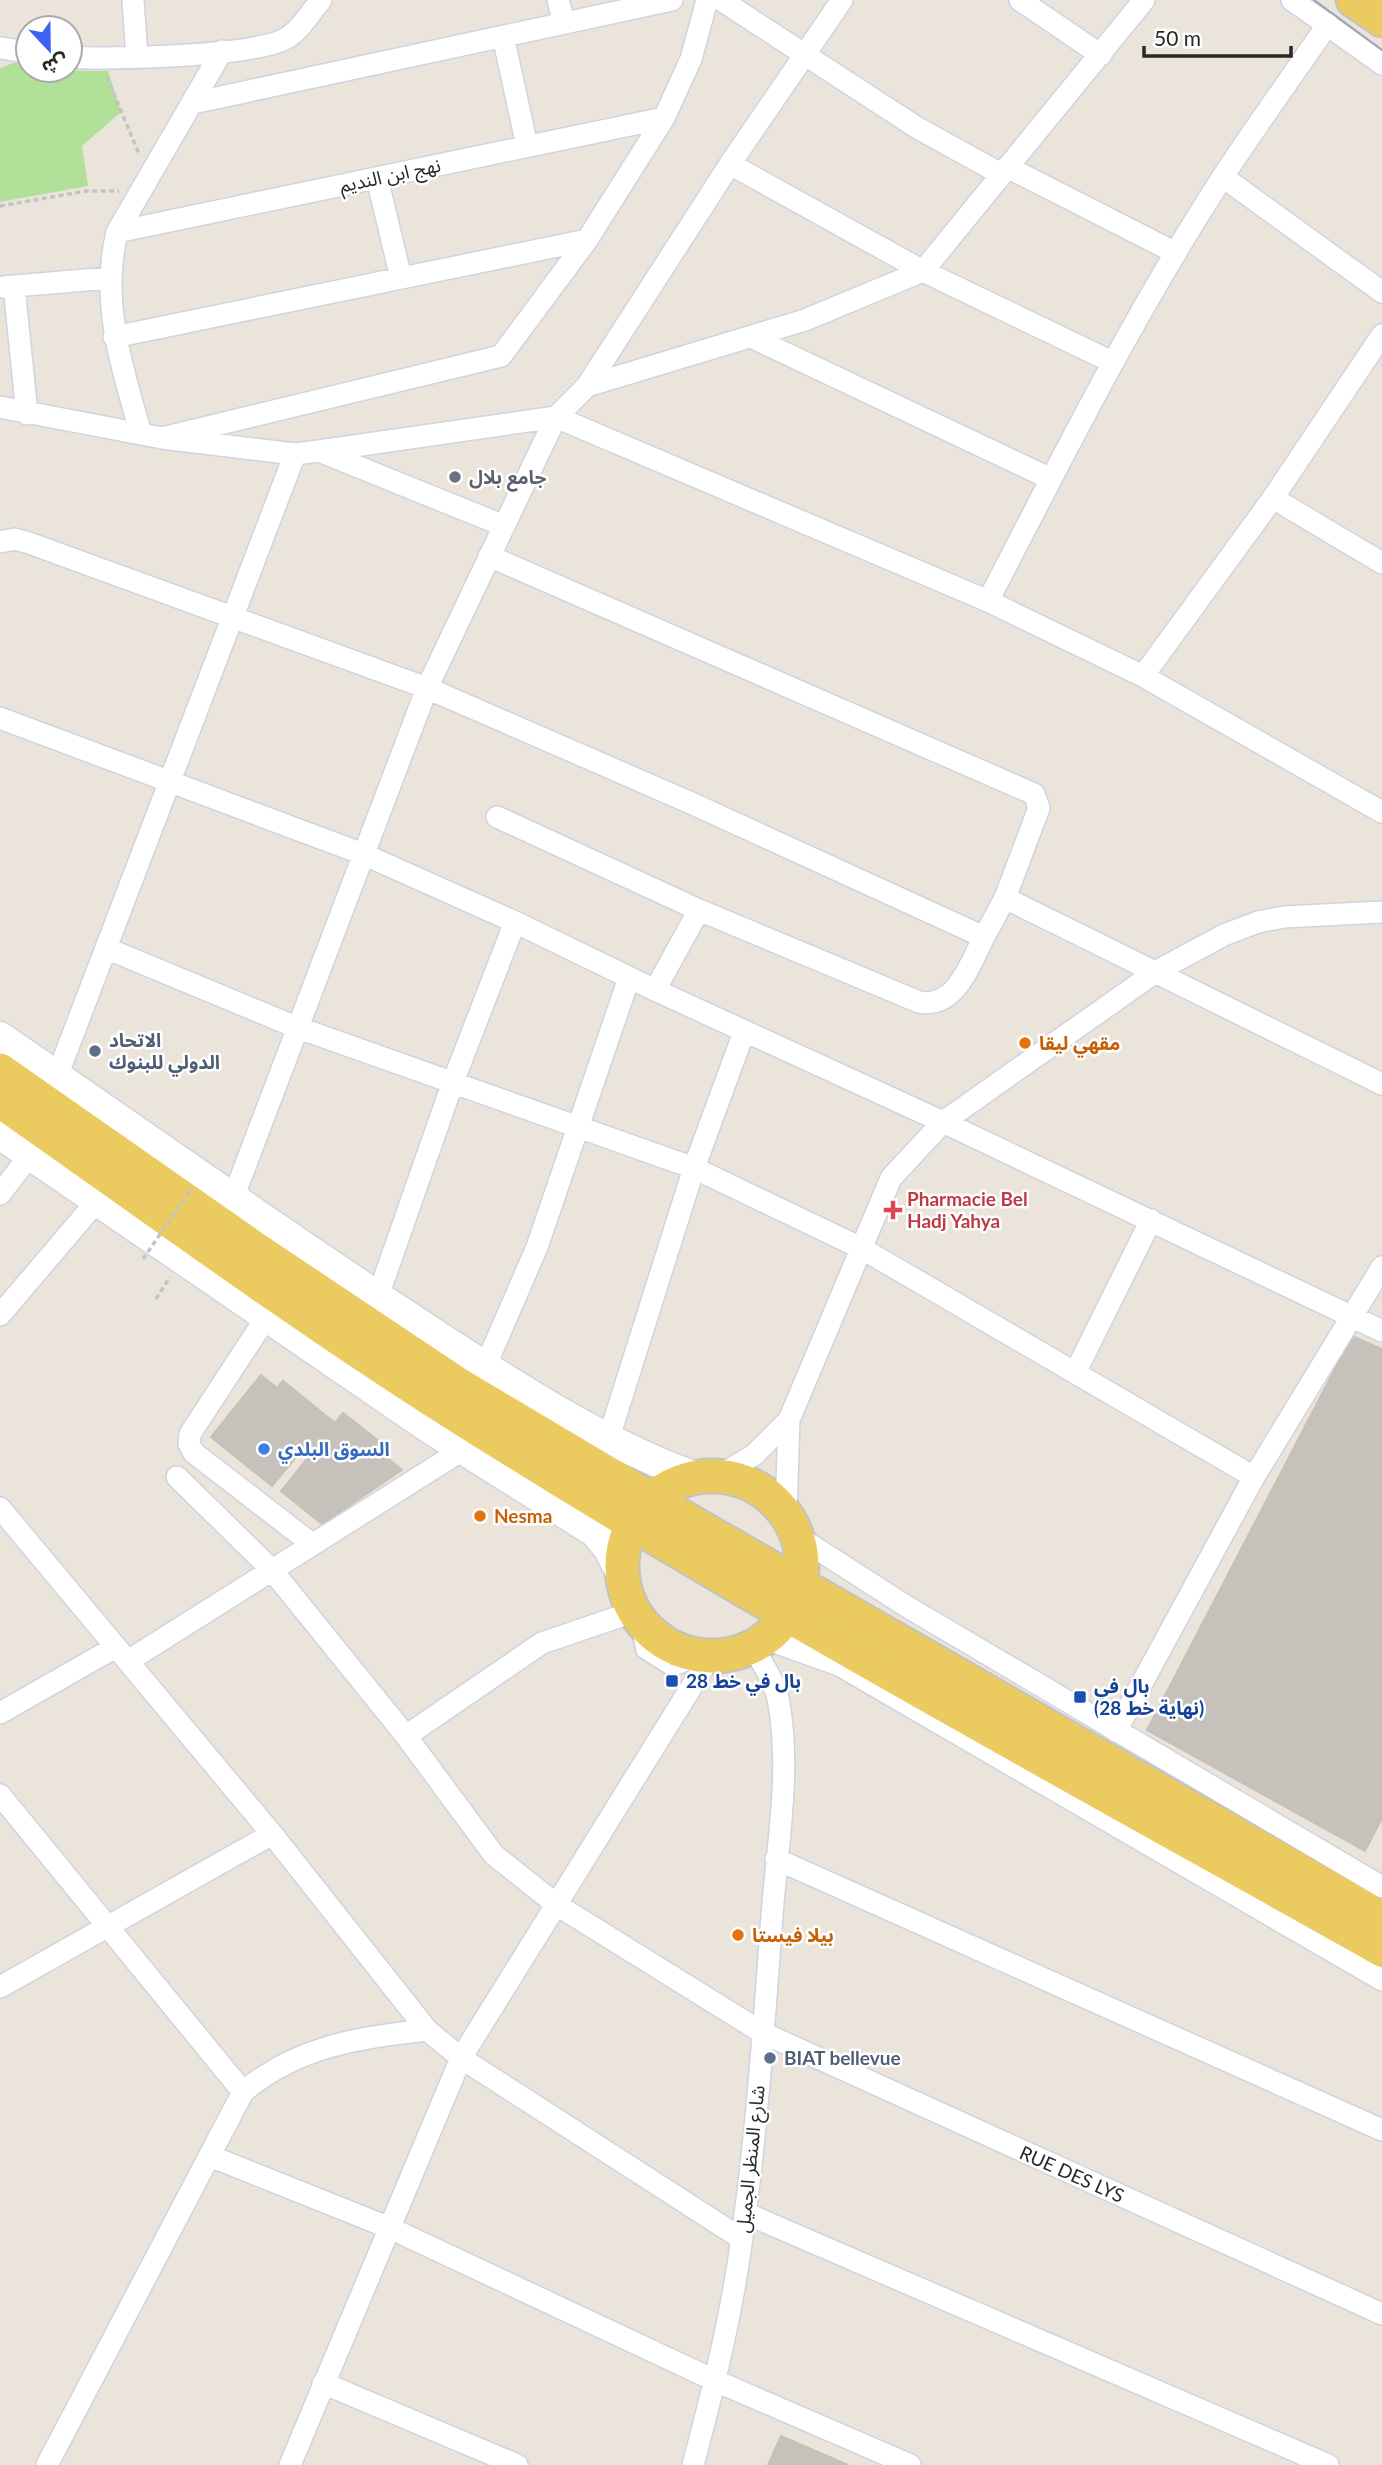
<svg xmlns="http://www.w3.org/2000/svg" width="1382" height="2465" font-family="Lato,'Noto Sans Arabic',sans-serif">
<rect width="100%" height="100%" fill="#ebe4db"/>
<path fill="#b1e099" d="M16 62 28 64V70L108 71 121 112 82 146 88 186 0 202V68Z"/>
<path fill="#c6c1bb" stroke="#c6c0b5" stroke-width="2" d="M1352 1336 1382 1349V1818L1365 1851 1147 1730Z
M261 1375 277 1388 283 1381 335 1423 343 1413 386 1447 381 1453 402 1470 322 1524 281 1491 313 1451 306 1445 272 1486 211 1437Z
M781 2436 848 2465H768Z"/>
<g fill="none" stroke-linecap="round" stroke-linejoin="round">
<g stroke="#d0d3e1" stroke-width="14">
<path id="lane" d="M633 1612 642 1652 672 1671 705 1659"/>
</g>
<g stroke="#d0d3e1" stroke-width="24">
<path id="street" d="M133 0 137 57
M558 0 564 23
M721 0 916 127 1001 174
M1020 0 1101 55
M1292 0 1382 64
M503 36 527 146
M0 48 28 52
M70 57C110 60 253 56 285 39 300 31 310 13 321 0
M193 103 672 0
M730 164 923 271 1112 362
M1007 167 1176 253
M1223 177 1382 292
M377 178 401 278
M117 232 664 118
M14 286 27 414
M3 287 109 278
M114 337 587 240
M751 337 1051 479
M587 386 805 320 923 271 1144 0
M0 407 162 438 295 454
M141 434C122 367 100 303 117 232L222 51
M162 438 501 356 587 240 664 118 691 59 707 0
M319 451 556 417 988 601 1143 676 1382 812
M1273 498 1382 563
M0 542 15 539 29 543 427 688 691 803 984 937 1005 898
M489 556 1034 794 1039 808 1005 898 1382 1084
M988 601C1062 458 1134 314 1222 178 1256 126 1293 75 1328 24
M1143 676 1273 498 1382 335
M0 718 363 854 515 922 655 990 699 910
M497 817 699 910 919 1002C956 1009 970 964 984 937
M108 949 296 1027 694 1168 744 1032
M655 990 943 1122 1382 1331
M57 1076 295 454 319 451 502 525
M0 1194 30 1155
M233 1198 427 688 556 417 587 386 730 164 842 0
M378 1296 453 1082 515 922
M0 1315 97 1201
M267 1316 190 1434 189 1444 194 1453 312 1544
M485 1367 537 1247 629 978
M1076 1371 1151 1220
M609 1437 694 1168 861 1248 1254 1477
M719 1476 754 1455 789 1420
M177 1477 271 1569 406 1736 494 1855 557 1905 763 2033 1382 2314
M0 1508 272 1834 427 2030 461 2058 742 2239
M786 1514 789 1420 891 1178 943 1122 1157 971 1224 935 1258 922 1284 917 1382 912
M797 1536 906 1606 1382 1887
M766 1639 839 1665 1382 1980
M128 1661 464 1449
M0 1713 114 1648
M1116 1731 1254 1477 1382 1267
M406 1736 542 1643 633 1612
M0 1795 243 2092
M776 1859 1382 2130
M0 1987 272 1834
M210 2156 390 2228 716 2381 910 2465
M745 2213 1328 2465
M323 2383 517 2465
M47 2465 243 2092C296 2047 359 2037 427 2030
M290 2465 461 2058 710 1657
M693 2465C713 2390 732 2314 742 2237 757 2131 764 2023 772 1916 777 1847 791 1772 779 1704 776 1683 763 1665 753 1647"/>
</g>
<g stroke="#d0d3e1" stroke-width="33">
<path id="secondary" d="M0 1037C134 1129 266 1223 401 1312 491 1371 596 1442 696 1477
M0 1134 428 1427 595 1532 609 1549 621 1573"/>
</g>
<g stroke="#c3c3c3" stroke-width="37">
<path id="primary" d="M1353 0 1382 20
M0 1070 256 1249 458 1384 651 1499 1382 1918
M0 1101C147 1204 292 1311 443 1407 748 1601 1067 1773 1382 1950
M622 1566a90 90 0 1 1 180 0a90 90 0 1 1-180 0Z"/>
</g>
<path stroke="#c3c3c3" stroke-width="3.5" stroke-dasharray="5 3.5" stroke-linecap="butt" d="M107 77 139 154
M0 206 86 191H119
M156 1299 170 1277"/>
<use href="#lane" stroke="#fff" stroke-width="10"/>
<use href="#street" stroke="#fff" stroke-width="21"/>
<use href="#secondary" stroke="#fff" stroke-width="30"/>
<use href="#primary" stroke="#ebcb5f" stroke-width="33"/>
<path stroke="#9ea1b3" stroke-width="2" d="M1314 0 1382 50"/>
<path stroke="#c3c3c3" stroke-width="3.5" stroke-dasharray="5 3.5" stroke-linecap="butt" d="M143 1259 192 1188"/>
</g>
<circle fill="#6b7280" stroke="#fff" stroke-width="2.5" cx="455" cy="477" r="7"/>
<g fill="#e8710a" stroke="#fff" stroke-width="2.5">
<circle cx="1025" cy="1043" r="7"/>
<circle cx="480" cy="1516" r="7"/>
<circle cx="738" cy="1935" r="7"/>
</g>
<g fill="#5c6f8a" stroke="#fff" stroke-width="2.5">
<circle cx="95" cy="1051" r="7"/>
<circle cx="770" cy="2058" r="7"/>
</g>
<path fill="#e0444e" stroke="#fff" stroke-width="2.5" d="M889.5 1199.5h7v7h7v7h-7v7h-7v-7h-7v-7h7z"/>
<circle fill="#3f7fe0" stroke="#fff" stroke-width="2.5" cx="264" cy="1449" r="7"/>
<g fill="#1a4fb4" stroke="#fff" stroke-width="2.5">
<rect x="665" y="1674" width="14" height="14" rx="3.5"/>
<rect x="1073" y="1690" width="14" height="14" rx="3.5"/>
</g>
<g text-anchor="middle" stroke-width="5" stroke-linejoin="round" paint-order="stroke">
<g font-size="19" fill="#292929" stroke="#fff">
<text transform="translate(390 175) rotate(-12)" y="7">نهج ابن النديم</text>
<text transform="translate(750 2159) rotate(-84)" y="7">شارع المنظر الجميل</text>
<text transform="translate(1072 2174) rotate(24)" y="7">RUE DES LYS</text>
</g>
<g font-size="19" font-weight="bold" fill="#5b616d" stroke="#fff" text-anchor="start">
<text x="469" y="484">جامع بلال</text>
</g>
<g font-size="19" font-weight="bold" fill="#4e5e75" stroke="#fff" text-anchor="start">
<text x="109" y="1047">الاتحاد<tspan x="109" dy="22">الدولي للبنوك</tspan></text>
<text x="784" y="2065">BIAT bellevue</text>
</g>
<g font-size="19" font-weight="bold" fill="#c56008" stroke="#fff" text-anchor="start">
<text x="1039" y="1050">مقهي ليقا</text>
<text x="494" y="1523">Nesma</text>
<text x="752" y="1942">بيلا فيستا</text>
</g>
<g font-size="19" font-weight="bold" fill="#be3a42" stroke="#fff" text-anchor="start">
<text x="907" y="1206">Pharmacie Bel<tspan x="907" dy="22">Hadj Yahya</tspan></text>
</g>
<g font-size="19" font-weight="bold" fill="#366cbe" stroke="#fff" text-anchor="start">
<text x="278" y="1456">السوق البلدي</text>
</g>
<g font-size="19" font-weight="bold" fill="#164399" stroke="#fff" text-anchor="start">
<text x="686" y="1688">بال في خط 28</text>
<text x="1094" y="1693">بال في<tspan x="1094" dy="22">(نهاية خط 28)</tspan></text>
</g>
</g>
<g transform="translate(49 49) rotate(158)"><circle r="33" fill="#ffffff" stroke="#a9a9a9" stroke-width="2"/>
<path d="M0-5L12 26L0 18L-12 26Z" fill="#3f60f3"/>
<text y="-10" font-size="19" font-weight="bold" text-anchor="middle" fill="#292929">ش</text>
</g>
<path d="M1144 46v10h147v-10" fill="none" stroke="#292929" stroke-width="3.5"/>
<text x="1154" y="46" font-size="21" fill="#292929" stroke="#ffffff" stroke-width="5" paint-order="stroke">50 m</text>
</svg>
